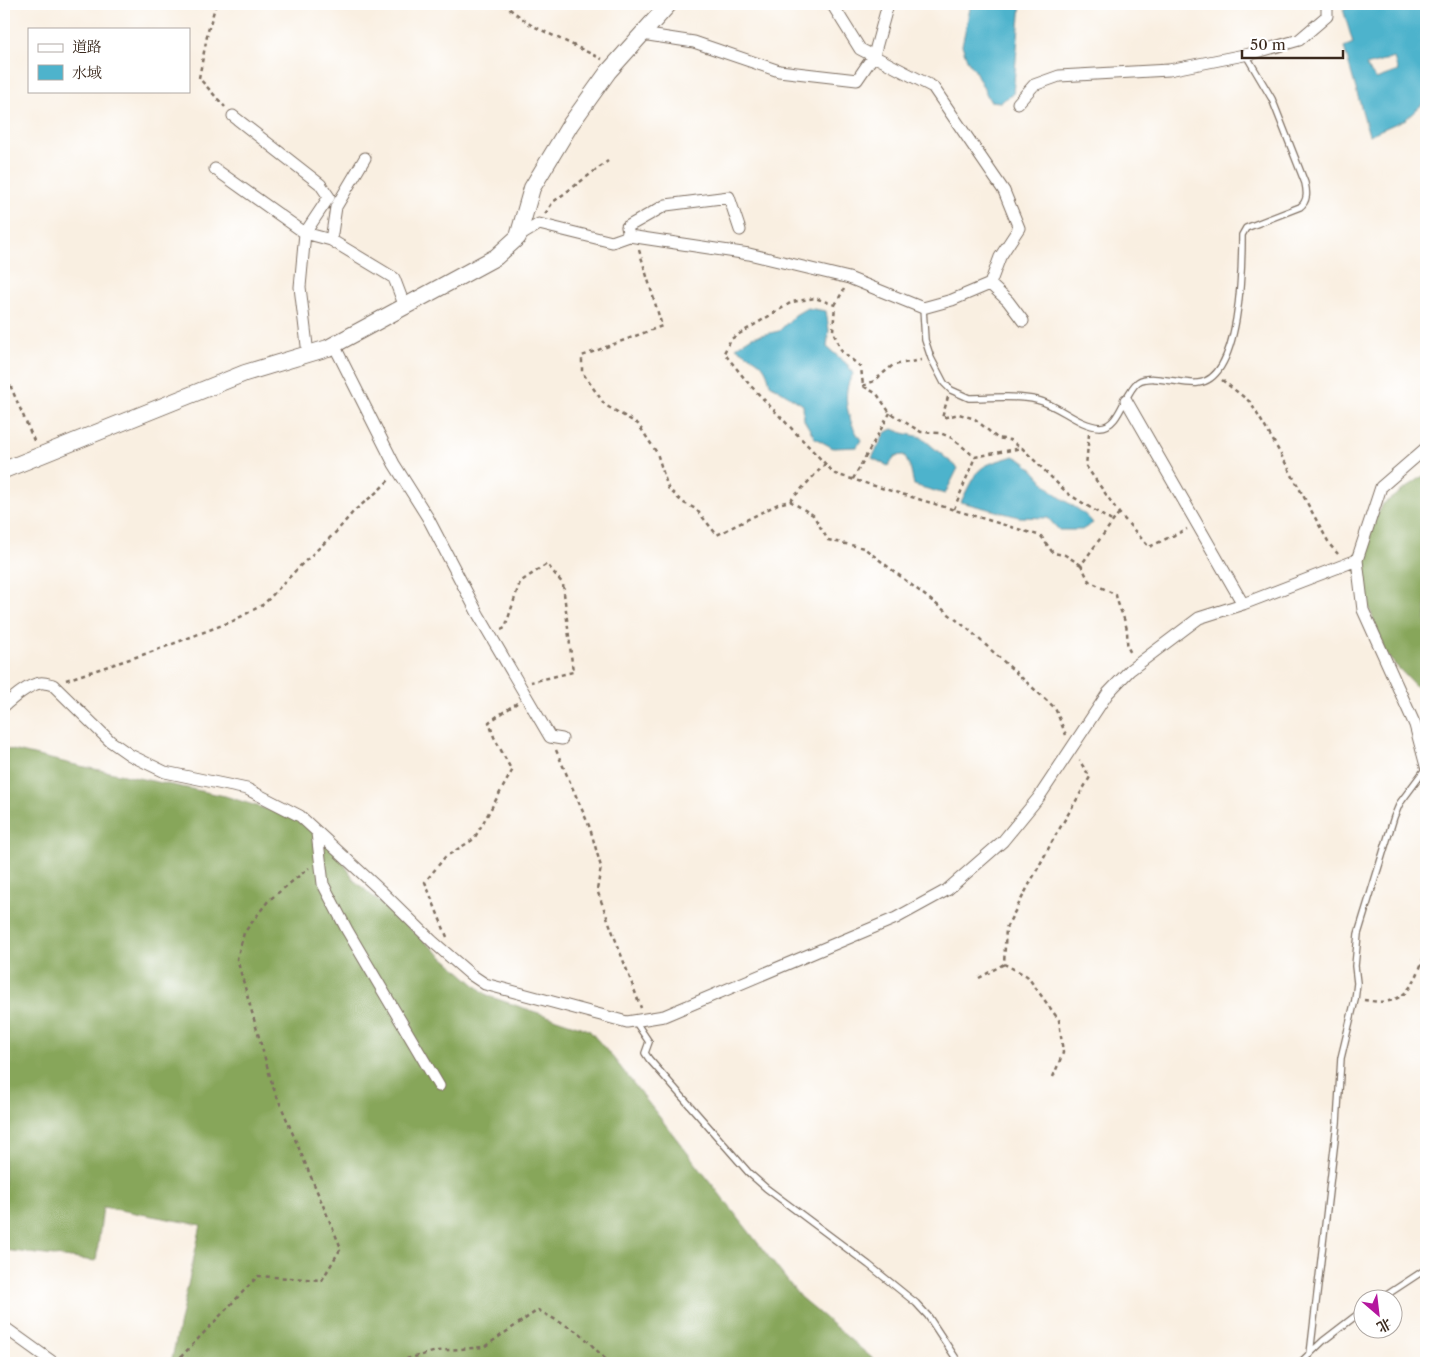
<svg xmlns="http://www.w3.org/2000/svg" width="1430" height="1367" font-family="'Libre Caslon Text','Noto Serif SC',serif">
<rect width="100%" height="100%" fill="#fff"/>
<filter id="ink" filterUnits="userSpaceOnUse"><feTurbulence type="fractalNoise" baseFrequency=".02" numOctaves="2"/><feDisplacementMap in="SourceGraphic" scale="10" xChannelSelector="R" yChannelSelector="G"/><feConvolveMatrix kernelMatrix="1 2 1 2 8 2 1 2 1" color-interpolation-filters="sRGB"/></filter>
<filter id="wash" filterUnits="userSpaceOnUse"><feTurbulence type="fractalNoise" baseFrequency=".0096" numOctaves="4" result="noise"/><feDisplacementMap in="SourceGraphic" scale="20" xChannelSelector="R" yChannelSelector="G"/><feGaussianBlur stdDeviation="1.12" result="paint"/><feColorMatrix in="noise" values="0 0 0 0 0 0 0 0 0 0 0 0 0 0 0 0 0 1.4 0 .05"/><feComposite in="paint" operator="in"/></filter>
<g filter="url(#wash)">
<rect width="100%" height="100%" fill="#f9efe1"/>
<path fill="#87a65a" stroke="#61683c" d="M1426 474V697L1386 655 1353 562 1383 504Z
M4 748 80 766 225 796 320 826 355 881 488 996 589 1030 615 1060 800 1297 878 1363H171L201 1225 103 1207 96 1261 4 1250Z"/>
<path fill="#4eb3cc" stroke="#446e75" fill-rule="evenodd" d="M971 4H1021L1013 94 1000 102 990 101 974 69 967 60 962 45Z
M1359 4H1426V101L1406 119 1369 135 1344 47 1353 43 1343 9ZM1394 58 1398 71 1376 79 1366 66Z
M807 308 826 311 829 330 827 347 848 365 853 374C840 393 848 422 861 440L857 447 833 448 815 438 804 420 803 405 770 384C765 359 755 361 736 347L752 337 779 331 795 315Z
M893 429 903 433 921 437 958 468 945 494 914 485 910 467 904 455 895 456 888 466 872 458 885 433Z
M1014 456C1033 464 1041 482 1056 494 1069 505 1082 509 1093 523L1082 530H1059L1048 518 1019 517 961 502C979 466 976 467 1014 456Z"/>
</g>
<g filter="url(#ink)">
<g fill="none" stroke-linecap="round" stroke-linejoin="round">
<g stroke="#7e6f62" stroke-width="8">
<path id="lane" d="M923 308 925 340 931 358 944 383 951 390 969 398C991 398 1016 395 1037 400 1059 405 1078 426 1100 427 1120 427 1124 392 1138 382 1151 373 1182 385 1198 383 1241 379 1242 266 1242 235L1246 228 1300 207C1308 201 1307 192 1305 183L1272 99 1246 55
M635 1021 649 1042 645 1053 649 1059 749 1173 766 1188 869 1265 916 1303 928 1316 959 1363
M1379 1300 1426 1269
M1310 1354 1337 1123 1341 1058 1355 1000 1357 983 1355 966 1358 934 1394 817 1400 803 1426 768
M1300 1363 1323 1341 1362 1311"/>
</g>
<g stroke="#7e6f62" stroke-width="13">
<path id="street" d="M642 34 694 42 779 71 857 80 874 55 888 4
M1018 103 1034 85 1059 76 1169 70 1254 53 1299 40 1327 16V4
M233 116 320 184 329 197 305 233 300 287 308 354
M215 169 305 233 331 240 394 278 405 307
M629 236 627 227 666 205 729 197 740 230
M518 237 539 224 612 242 629 236 749 254 849 278 923 308 952 300 990 284 1000 257 1019 228 1004 191 933 87 860 49 832 4
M331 240 336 207 365 158
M990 284 1008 301 1023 321
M334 345 394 464 428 518 478 614 550 737 562 739
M1126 400 1243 604
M1426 448 1381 487 1357 560 1363 610 1415 725 1426 766
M4 706C13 698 27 685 40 683 43 682 49 684 53 685L110 741 130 755 165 772 247 789 300 816 380 890 432 941 470 974 485 984 627 1022 664 1016 896 918 947 890 1003 841 1039 797 1108 693 1130 670 1199 618 1243 604 1357 560
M317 833 323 884 347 930 439 1086
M4 1327 54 1363"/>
</g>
<g stroke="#7e6f62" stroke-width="18">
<path id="secondary" d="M4 470 245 373 328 348 496 257 518 237 532 188 570 125 608 72 669 4"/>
</g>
<path stroke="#7e6f62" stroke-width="2.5" stroke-dasharray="4 4" stroke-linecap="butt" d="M216 4 208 31 199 78 225 107
M503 4 531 25 602 59
M545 214 553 202 608 161
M639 250 662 326 582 356V372L605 405 638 424 657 453 668 488 682 502 696 509 717 535 778 504 790 501 813 515 828 540 864 548 968 629 1055 708 1066 735
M835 305 844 289
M4 371 35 443
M1222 380 1250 402 1274 442 1330 545 1338 554
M863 386 874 381 893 365 921 360
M948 397 942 418 959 414 975 419 997 438 1010 440 1021 448
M1089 434 1086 466 1119 513 1149 547 1187 529
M853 479 890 413
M790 501 825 464
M954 509 975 457
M1119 513 1081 565 1089 581 1116 595C1118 607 1126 620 1127 631 1128 643 1125 644 1132 655
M1081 565 1065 555 1053 553 1041 536 835 474 749 384 724 353 731 339 792 302 815 298 835 305 833 331 842 352 861 367 863 386 877 394 890 413 921 432 940 433 952 438 975 457 1022 448 1067 493 1113 522
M501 630 505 628 520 582 547 564 563 584 573 672 531 682
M66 680 154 651 233 621 264 604 299 567 336 532 354 511 378 491 389 480
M556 750 590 828 601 867 597 890 641 1008
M447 937 425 882 445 857 474 839 512 771 494 737 489 722 517 703
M979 978 1004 964
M1364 1000C1371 1001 1382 1003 1389 1001 1413 996 1420 969 1426 949
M1053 1077 1063 1053 1059 1020 1027 976 1004 964 1006 928 1054 838 1090 777 1079 760
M175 1363 258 1276 322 1280 341 1248 273 1087 237 959 244 933 268 901 309 868
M391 1363 437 1351 484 1347 538 1310 581 1334 609 1363"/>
<use href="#lane" stroke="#fff" stroke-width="5.5"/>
<use href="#street" stroke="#fff" stroke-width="11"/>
<use href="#secondary" stroke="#fff" stroke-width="16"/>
</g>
</g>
<rect width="1430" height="1367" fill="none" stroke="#fff" stroke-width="20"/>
<rect x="28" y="28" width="162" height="65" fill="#ffffff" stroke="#b1aaa5"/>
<rect x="38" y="44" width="25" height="8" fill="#ffffff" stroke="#b1aaa5"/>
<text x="72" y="52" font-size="15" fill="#3b2a1e">道路</text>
<rect x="38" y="65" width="25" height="15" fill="#4eb3cc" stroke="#b1aaa5"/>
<text x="72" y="78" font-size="15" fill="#3b2a1e">水域</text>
<g transform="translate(1378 1314) rotate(152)"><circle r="24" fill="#ffffff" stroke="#b1aaa5"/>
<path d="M0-4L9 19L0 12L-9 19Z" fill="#b5179e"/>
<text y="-8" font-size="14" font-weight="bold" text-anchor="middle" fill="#3b2a1e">北</text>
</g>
<path d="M1242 50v8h101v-8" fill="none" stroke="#3b2a1e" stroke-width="2.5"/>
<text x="1250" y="50" font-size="15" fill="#3b2a1e" stroke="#ffffff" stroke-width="4" paint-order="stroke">50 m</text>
</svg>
